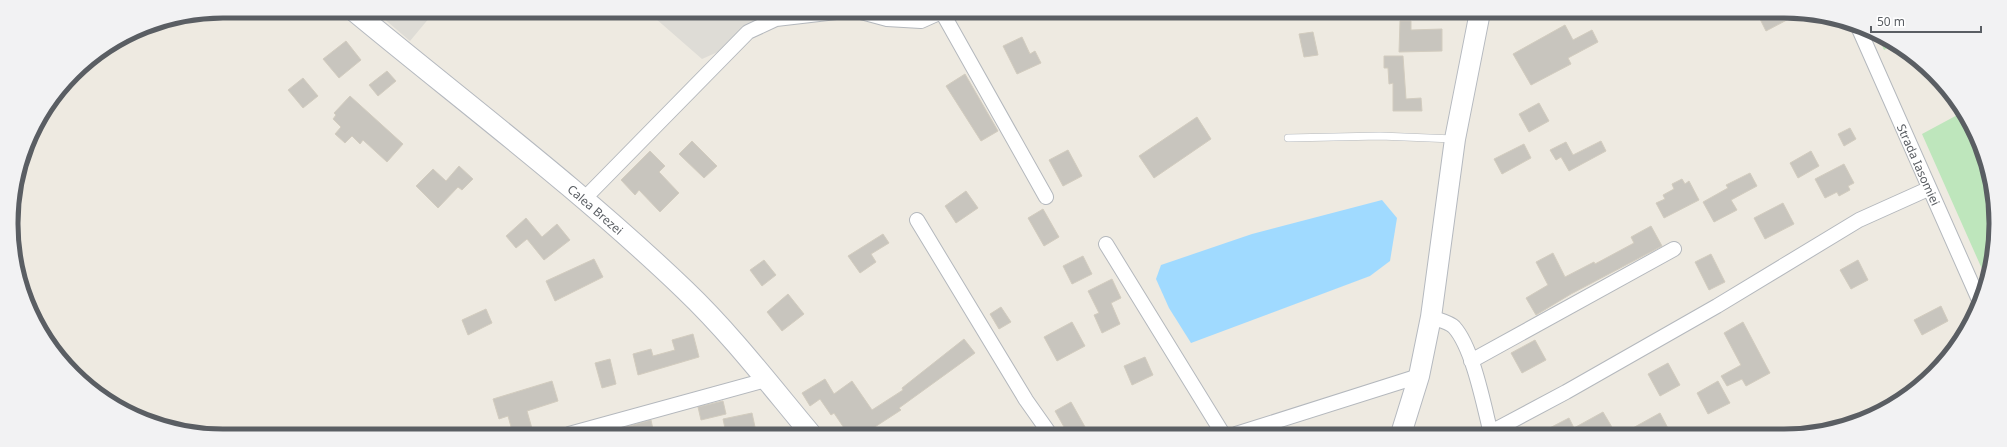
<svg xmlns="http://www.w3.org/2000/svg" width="2007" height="447" font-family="'Noto Sans',sans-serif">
<rect width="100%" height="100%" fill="#eeeae1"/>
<path fill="#dedcd6" d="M375 11H435L410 41Z
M647 11 808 12 702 59Z"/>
<path fill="#bee6bc" d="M1877 35 1890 40 1895 44 1884 50Z
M1961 113 1989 169 1994 251 1986 278 1922 134Z"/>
<path fill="#a0daff" d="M1382 200 1397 218 1390 261 1370 276 1191 343 1169 308 1156 279 1161 265 1252 234Z"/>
<path fill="#c8c5be" stroke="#d2ccbf" d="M1757 13H1800L1766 31Z
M1400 21H1411V30L1442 29V51L1399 52Z
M1565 25 1573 40 1592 30 1598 42 1568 58 1571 64 1531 85 1513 54Z
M1313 32 1318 55 1304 57 1299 34Z
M1022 37 1030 54 1035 51 1041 63 1017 74 1003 46Z
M346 41 361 60 339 78 323 59Z
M1384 56H1403L1406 99 1421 98 1422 111H1393V83L1389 84 1388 68H1384Z
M387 71 396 81 378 96 369 85Z
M965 74 998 131 981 141 946 86Z
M303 78 318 96 303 108 288 90Z
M350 96 403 144 387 162 363 140 360 144 352 136 345 143 335 134 341 127 333 119 336 115 334 113Z
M1539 103 1549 121 1529 132 1519 114Z
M1197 117 1211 139 1154 178 1139 156Z
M1850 128 1856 139 1844 146 1838 134Z
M692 141 717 166 704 178 679 154Z
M1601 141 1606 151 1569 171 1561 157 1556 160 1550 150 1566 142 1573 155Z
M1524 144 1531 158 1502 174 1494 159Z
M1068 150 1082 176 1063 186 1049 160Z
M650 151 665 166 659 172 679 193 660 212 639 190 635 195 621 180Z
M1811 151 1819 166 1798 178 1790 163Z
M1844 164 1854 183 1848 186 1850 190 1839 196 1837 192 1825 198 1815 179Z
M459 166 473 179 462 190 458 187 438 208 416 186 433 169 446 181Z
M1750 173 1757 186 1731 200 1737 210 1714 222 1703 202 1728 188 1726 185Z
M1682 179 1685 184 1689 181 1699 200 1664 218 1656 203 1665 199 1663 195 1674 189 1672 184Z
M966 191 978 208 956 223 945 206Z
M1783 203 1794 224 1765 239 1754 218Z
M1043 209 1059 237 1044 246 1028 218Z
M526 218 542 237 557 224 570 240 544 260 527 239 516 248 506 236Z
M1651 226 1662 246 1571 294 1536 315 1526 298 1548 285 1536 262 1553 253 1565 277 1594 262 1595 264 1634 243 1631 237Z
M883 234 889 243 871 254 876 262 860 273 848 256Z
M1711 254 1725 282 1709 290 1695 262Z
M1083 256 1092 274 1072 284 1063 266Z
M594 259 603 277 555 301 546 281Z
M764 260 776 275 762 286 750 270Z
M1858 260 1868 280 1851 289 1840 270Z
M1112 279 1121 298 1111 303 1120 324 1102 333 1094 315 1099 313 1088 291Z
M788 294 804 314 782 331 767 312Z
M1941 306 1948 321 1922 335 1914 320Z
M1001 307 1011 322 999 329 990 314Z
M486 309 492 323 468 335 462 320Z
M1072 322 1085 346 1057 361 1044 337Z
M1743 322 1770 373 1746 386 1742 379 1727 386 1721 376 1741 365 1724 333Z
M693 334 699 357 638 375 633 354 651 349 653 356 675 350 672 340Z
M964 339 975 353 899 408 901 410 864 434H848L834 413 831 415 820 399 810 406 802 393 825 379 834 394 852 381 872 410 903 390 902 388Z
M1535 340 1546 360 1522 373 1511 353Z
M1145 357 1153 375 1132 385 1124 366Z
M610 359 616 384 602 388 595 363Z
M1668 363 1680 385 1660 396 1648 374Z
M552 381 558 401 527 411 533 432 525 434H513L508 416 499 419 493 399Z
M1718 381 1730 403 1708 414 1697 393Z
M723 401 726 414 701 420 698 407Z
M1071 402 1089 434H1068L1055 411Z
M1603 412 1616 434H1538L1569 418 1574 428Z
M752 413 755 427 726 433 723 419Z
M1660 413 1671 434H1622Z
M651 420 654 434H628L626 427Z"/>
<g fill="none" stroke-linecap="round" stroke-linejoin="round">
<g stroke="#b4b8bd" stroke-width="8">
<path id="lane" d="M1288 138 1380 136 1454 139"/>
</g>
<g stroke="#b4b8bd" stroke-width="16">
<path id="street" d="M861 12 887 19 921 21 941 12
M942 12 1046 197
M1859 29 1979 300
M583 200 748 32 776 19 836 12
M917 220 1026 400 1050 434
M1106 244 1223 434
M1431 317C1438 320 1449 322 1454 327 1473 348 1484 406 1491 434
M1471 361 1674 249
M1491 432 1566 392 1717 306 1859 220 1928 189
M569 434 766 380
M1236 434 1419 376"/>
</g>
<g stroke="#b5b9bf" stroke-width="22">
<path id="secondary" d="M354 11C465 103 581 190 685 290 731 334 770 385 811 434
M1401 434 1419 376 1431 317 1455 139 1480 12"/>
</g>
<use href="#lane" stroke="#fff" stroke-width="7"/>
<use href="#street" stroke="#fff" stroke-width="14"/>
<use href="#secondary" stroke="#fff" stroke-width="20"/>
</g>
<g text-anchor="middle" stroke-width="3" stroke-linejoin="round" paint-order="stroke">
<g font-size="12" fill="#5a5e63" stroke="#fff">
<text transform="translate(1918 165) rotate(66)" y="4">Strada Iasomiei</text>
<text transform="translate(595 210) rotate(41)" y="4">Calea Brezei</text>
</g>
</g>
<path d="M0 0H2007V447H0ZM223 18H1784A205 205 0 0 1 1989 223V224A205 205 0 0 1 1784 429H223A205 205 0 0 1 18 224V223A205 205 0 0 1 223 18Z" fill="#f2f2f3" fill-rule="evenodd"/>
<path fill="none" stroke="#5a5e63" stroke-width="5" d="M223 18H1784A205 205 0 0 1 1989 223V224A205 205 0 0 1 1784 429H223A205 205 0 0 1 18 224V223A205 205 0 0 1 223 18Z"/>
<path d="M1871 26v6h110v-6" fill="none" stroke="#5a5e63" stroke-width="2"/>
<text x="1877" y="26" font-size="12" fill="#5a5e63" stroke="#ffffff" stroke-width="3" paint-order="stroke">50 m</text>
</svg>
